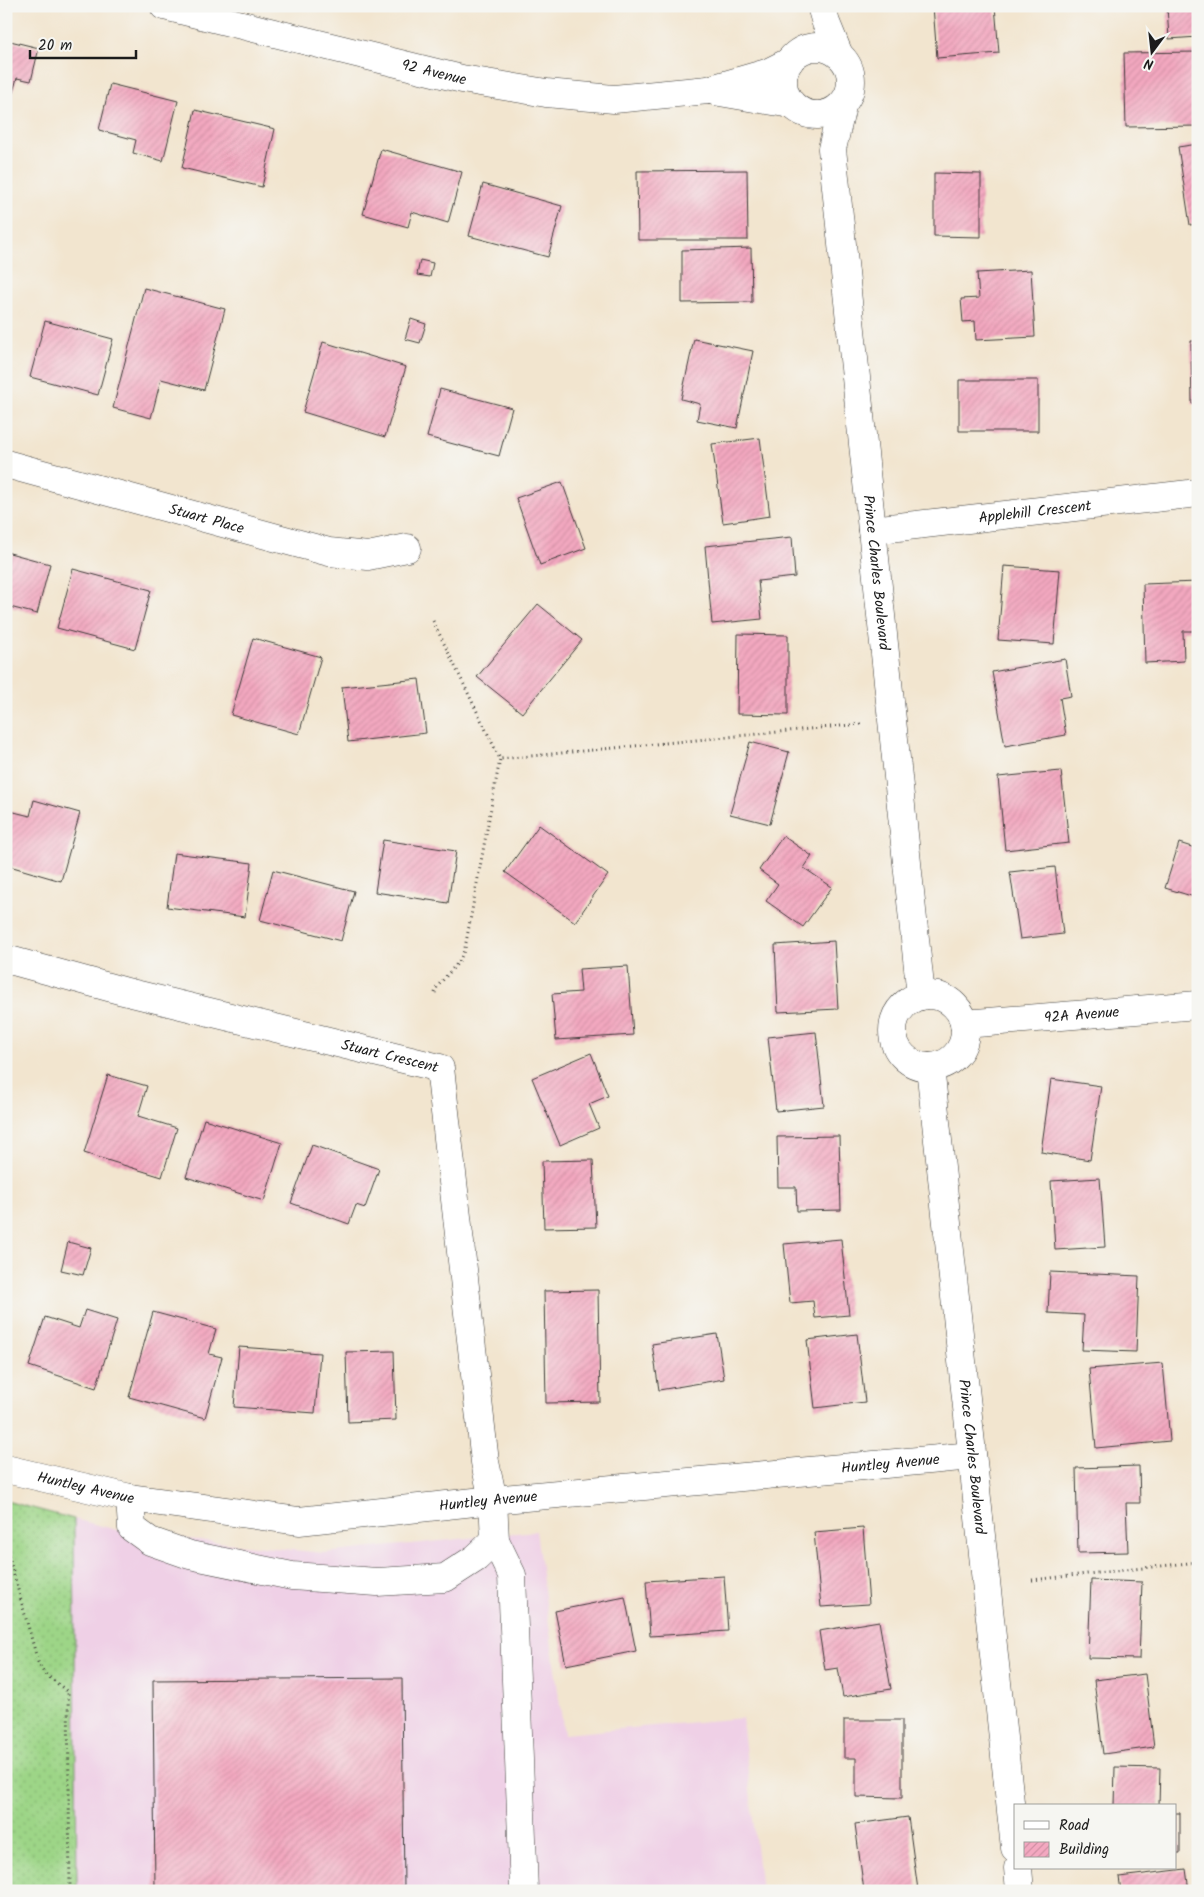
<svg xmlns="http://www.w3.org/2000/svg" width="1204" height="1897" font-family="Kalam,sans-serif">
<defs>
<pattern id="grass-dots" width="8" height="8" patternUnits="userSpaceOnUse" patternTransform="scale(1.25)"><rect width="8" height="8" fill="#9dd587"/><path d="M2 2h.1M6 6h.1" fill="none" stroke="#87b674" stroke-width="1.8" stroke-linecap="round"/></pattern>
<pattern id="building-hatch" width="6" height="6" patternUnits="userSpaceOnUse" patternTransform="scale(1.25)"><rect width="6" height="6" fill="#f3a8c0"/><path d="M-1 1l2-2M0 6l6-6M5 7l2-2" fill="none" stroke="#d090a4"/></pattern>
</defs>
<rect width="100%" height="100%" fill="#f6f6f2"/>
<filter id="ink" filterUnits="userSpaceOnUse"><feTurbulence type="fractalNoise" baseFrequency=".02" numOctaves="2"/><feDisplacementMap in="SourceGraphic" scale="10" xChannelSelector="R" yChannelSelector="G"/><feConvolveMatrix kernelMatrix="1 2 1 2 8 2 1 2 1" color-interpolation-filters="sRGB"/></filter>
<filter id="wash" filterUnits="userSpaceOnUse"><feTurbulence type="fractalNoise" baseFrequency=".0096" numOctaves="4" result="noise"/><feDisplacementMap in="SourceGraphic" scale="20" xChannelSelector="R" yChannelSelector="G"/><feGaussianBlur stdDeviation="1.12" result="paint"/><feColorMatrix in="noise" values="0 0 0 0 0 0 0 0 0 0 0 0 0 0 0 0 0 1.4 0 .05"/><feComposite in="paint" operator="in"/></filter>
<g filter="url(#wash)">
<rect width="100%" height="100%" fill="#f2e5cf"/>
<path fill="#efd0e6" d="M74 1519 129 1533 324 1553 536 1531 564 1734 742 1718 761 1891H77Z"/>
<path fill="url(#grass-dots)" stroke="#5c7852" d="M6 1501 74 1519 77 1891H6Z"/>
<g id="blocks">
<path fill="url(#building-hatch)" d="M933 6H995L999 53 937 58Z
M1167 6H1198V37L1169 39Z
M6 40 39 48 31 81 17 78 11 99 6 98Z
M1198 52V126L1126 127 1124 53Z
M110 84 178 101 163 161 133 153 136 140 99 130Z
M195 110 275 129 262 187 182 168Z
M1198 144V224L1190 225 1178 147Z
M381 149 462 172 448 223 412 212 408 227 363 214Z
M747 170 748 240H638L637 171Z
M934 173 981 174V237L934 236Z
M483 184 562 206 548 257 469 236Z
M751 248 752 302 682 303V250Z
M420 260 433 263 430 277 417 275Z
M1031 270 1035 337 976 340 975 321 963 322 961 299 979 298 977 273Z
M144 288 225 309 204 390 161 379 151 418 113 408Z
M411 319 426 324 420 343 405 339Z
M45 321 113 339 98 395 30 377Z
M694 339 753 351 737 428 697 420 700 404 681 399Z
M1191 341H1198V404H1192Z
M323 342 406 367 385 437 303 412Z
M959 380H1038V431H959Z
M440 389 512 408 499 456 427 437Z
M760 438 770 516 723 523 712 444Z
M562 482 586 548 540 565 516 498Z
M792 537 795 577 758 581 762 619 712 624 705 546Z
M6 552 50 564 37 614 6 606Z
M1004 566 1060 570 1054 644 998 640Z
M73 569 151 590 135 649 57 628Z
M1198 582V631H1183L1184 661 1145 663 1143 584Z
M538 604 582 640 522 713 477 677Z
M738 634 788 635V715L737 714Z
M253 638 321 657 299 734 231 715Z
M1065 659 1071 696 1060 698 1066 735 1005 746 992 672Z
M419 679 426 733 348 742 342 687Z
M750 742 789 752 770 824 730 814Z
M1061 771 1069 843 1005 850 998 777Z
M34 800 80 813 61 881 6 865V810L30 816Z
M539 825 608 875 575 922 505 872Z
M783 836 812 856 804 868 832 887 803 927 766 901 778 884 759 870Z
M383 840 456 851 448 903 375 892Z
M1179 843 1198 849V898L1165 888Z
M174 853 252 863 245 917 167 907Z
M1055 867 1063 934 1020 939 1010 872Z
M273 870 354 891 341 941 260 920Z
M834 941 838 1009 778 1012 775 945Z
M628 966 633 1035 556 1040 552 994 581 992 579 969Z
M816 1032 824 1106 776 1111 768 1037Z
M591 1053 608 1096 589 1104 599 1128 560 1145 532 1078Z
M108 1075 147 1086 138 1116 177 1128 162 1177 84 1153Z
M1051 1079 1101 1086 1090 1160 1041 1152Z
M204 1119 282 1143 264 1201 186 1177Z
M839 1136 841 1210 797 1211 796 1187H778L777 1137Z
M312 1145 379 1169 365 1208 356 1205 349 1224 291 1203Z
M593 1160 596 1227 544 1228 542 1161Z
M1100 1178 1105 1247 1055 1250 1051 1181Z
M841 1239 849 1315 815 1318 813 1301 790 1303 784 1244Z
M68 1242 91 1248 83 1275 61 1270Z
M1050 1272 1139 1276 1136 1352 1082 1350 1084 1315 1048 1313Z
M598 1290 600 1402 546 1403 544 1291Z
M85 1310 117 1320 96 1388 29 1366 45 1317 79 1328Z
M153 1312 216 1329 209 1354 222 1357 205 1418 129 1397Z
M717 1334 724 1379 659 1390 652 1344Z
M857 1334 865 1402 815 1408 807 1340Z
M239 1347 320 1353 315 1413 234 1407Z
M394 1351 396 1420 348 1422 346 1352Z
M1163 1363 1170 1441 1096 1448 1089 1369Z
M1139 1466 1140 1503H1126L1128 1552 1078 1553 1076 1468Z
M863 1528 869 1604 821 1607 814 1532Z
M724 1576 728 1631 650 1636 646 1581Z
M1091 1580 1142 1582 1139 1659 1088 1658Z
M625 1597 636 1651 566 1665 555 1611Z
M879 1621 891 1689 843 1697 838 1668 825 1670 819 1631Z
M1145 1674 1154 1747 1103 1754 1094 1680Z
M402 1678 404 1891H155L153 1680Z
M844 1720H902V1798L856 1797V1758H844Z
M1115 1767 1160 1768 1159 1806H1114Z
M1175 1813H1180V1853H1175Z
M908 1817 918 1890 864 1891 855 1824Z
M1186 1869 1189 1891H1121L1119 1877Z"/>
</g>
</g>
<g filter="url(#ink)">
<use href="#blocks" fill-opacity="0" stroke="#3c3a37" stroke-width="1"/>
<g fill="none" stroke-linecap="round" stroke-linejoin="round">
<g stroke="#3c3a37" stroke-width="29">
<g id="minor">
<path id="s1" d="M164 6 462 79 546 93 614 99 708 90 767 73 789 62"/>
<path d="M821 6 826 23 839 55"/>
<circle cx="817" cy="81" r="34"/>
<path d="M714 91 791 104"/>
<path id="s2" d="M842 106 832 149 921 996"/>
<path id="s3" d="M6 464 329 552 368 556 407 548"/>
<path id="s4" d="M872 530 1198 493"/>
<path id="s5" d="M6 959 123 991 440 1068 485 1462 493 1500 495 1540 512 1575 524 1891"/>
<circle cx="929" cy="1031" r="36"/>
<path id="s6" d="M964 1024 1198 1005"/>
<path id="s7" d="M930 1067 1015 1848"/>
<path id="s8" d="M6 1469 130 1498 299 1521 493 1500 972 1456"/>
<path d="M130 1498 132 1528 150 1541 190 1555 292 1576 377 1582 445 1578 476 1558 495 1540"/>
<path d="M1018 1868 1020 1891"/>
</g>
</g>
<path stroke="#3c3a37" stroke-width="3" stroke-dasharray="1 4" stroke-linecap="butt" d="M433 621 500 759 861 724
M435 993 437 987 460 960 465 948 500 759
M6 1546 38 1662 44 1673 68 1692 70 1891
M1032 1580 1198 1562"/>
<use href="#minor" stroke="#fff" stroke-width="28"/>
</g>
</g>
<g text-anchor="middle" stroke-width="5" stroke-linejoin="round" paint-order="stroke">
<g font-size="15" fill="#1c1c1c" stroke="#f6f6f2">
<text dy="5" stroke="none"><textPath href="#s1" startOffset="278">92 Avenue</textPath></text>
<text dy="5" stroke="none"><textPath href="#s4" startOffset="164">Applehill Crescent</textPath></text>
<text dy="5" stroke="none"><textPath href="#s3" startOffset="208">Stuart Place</textPath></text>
<text dy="5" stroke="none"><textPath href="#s2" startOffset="470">Prince Charles Boulevard</textPath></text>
<text dy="5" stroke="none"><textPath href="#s6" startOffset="118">92A Avenue</textPath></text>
<text dy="5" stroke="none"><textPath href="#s5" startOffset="396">Stuart Crescent</textPath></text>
<text dy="5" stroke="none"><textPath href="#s7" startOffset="392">Prince Charles Boulevard</textPath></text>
<text dy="5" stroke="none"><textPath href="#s8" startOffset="892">Huntley Avenue</textPath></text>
<text dy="5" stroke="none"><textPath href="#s8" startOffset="82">Huntley Avenue</textPath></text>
<text dy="5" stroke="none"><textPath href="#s8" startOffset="488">Huntley Avenue</textPath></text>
</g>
</g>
<rect width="1204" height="1897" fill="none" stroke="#f6f6f2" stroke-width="25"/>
<rect x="1014" y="1804" width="162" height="65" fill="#f6f6f2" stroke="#9f9f9c"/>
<rect x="1024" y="1821" width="25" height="8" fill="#ffffff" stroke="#9f9f9c"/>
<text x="1059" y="1830" font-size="15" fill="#1c1c1c">Road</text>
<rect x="1024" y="1842" width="25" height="15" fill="url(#building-hatch)" stroke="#9f9f9c"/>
<text x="1059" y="1854" font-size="15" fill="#1c1c1c">Building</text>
<g transform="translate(1152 52) rotate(195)" stroke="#f6f6f2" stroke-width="4" paint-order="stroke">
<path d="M0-4L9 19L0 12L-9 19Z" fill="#1c1c1c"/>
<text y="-8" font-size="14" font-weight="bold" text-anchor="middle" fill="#1c1c1c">N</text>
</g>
<path d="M30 50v8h106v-8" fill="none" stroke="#1c1c1c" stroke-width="2.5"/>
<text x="38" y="50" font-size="15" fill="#1c1c1c" stroke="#f6f6f2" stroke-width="4" paint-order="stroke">20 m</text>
</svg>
